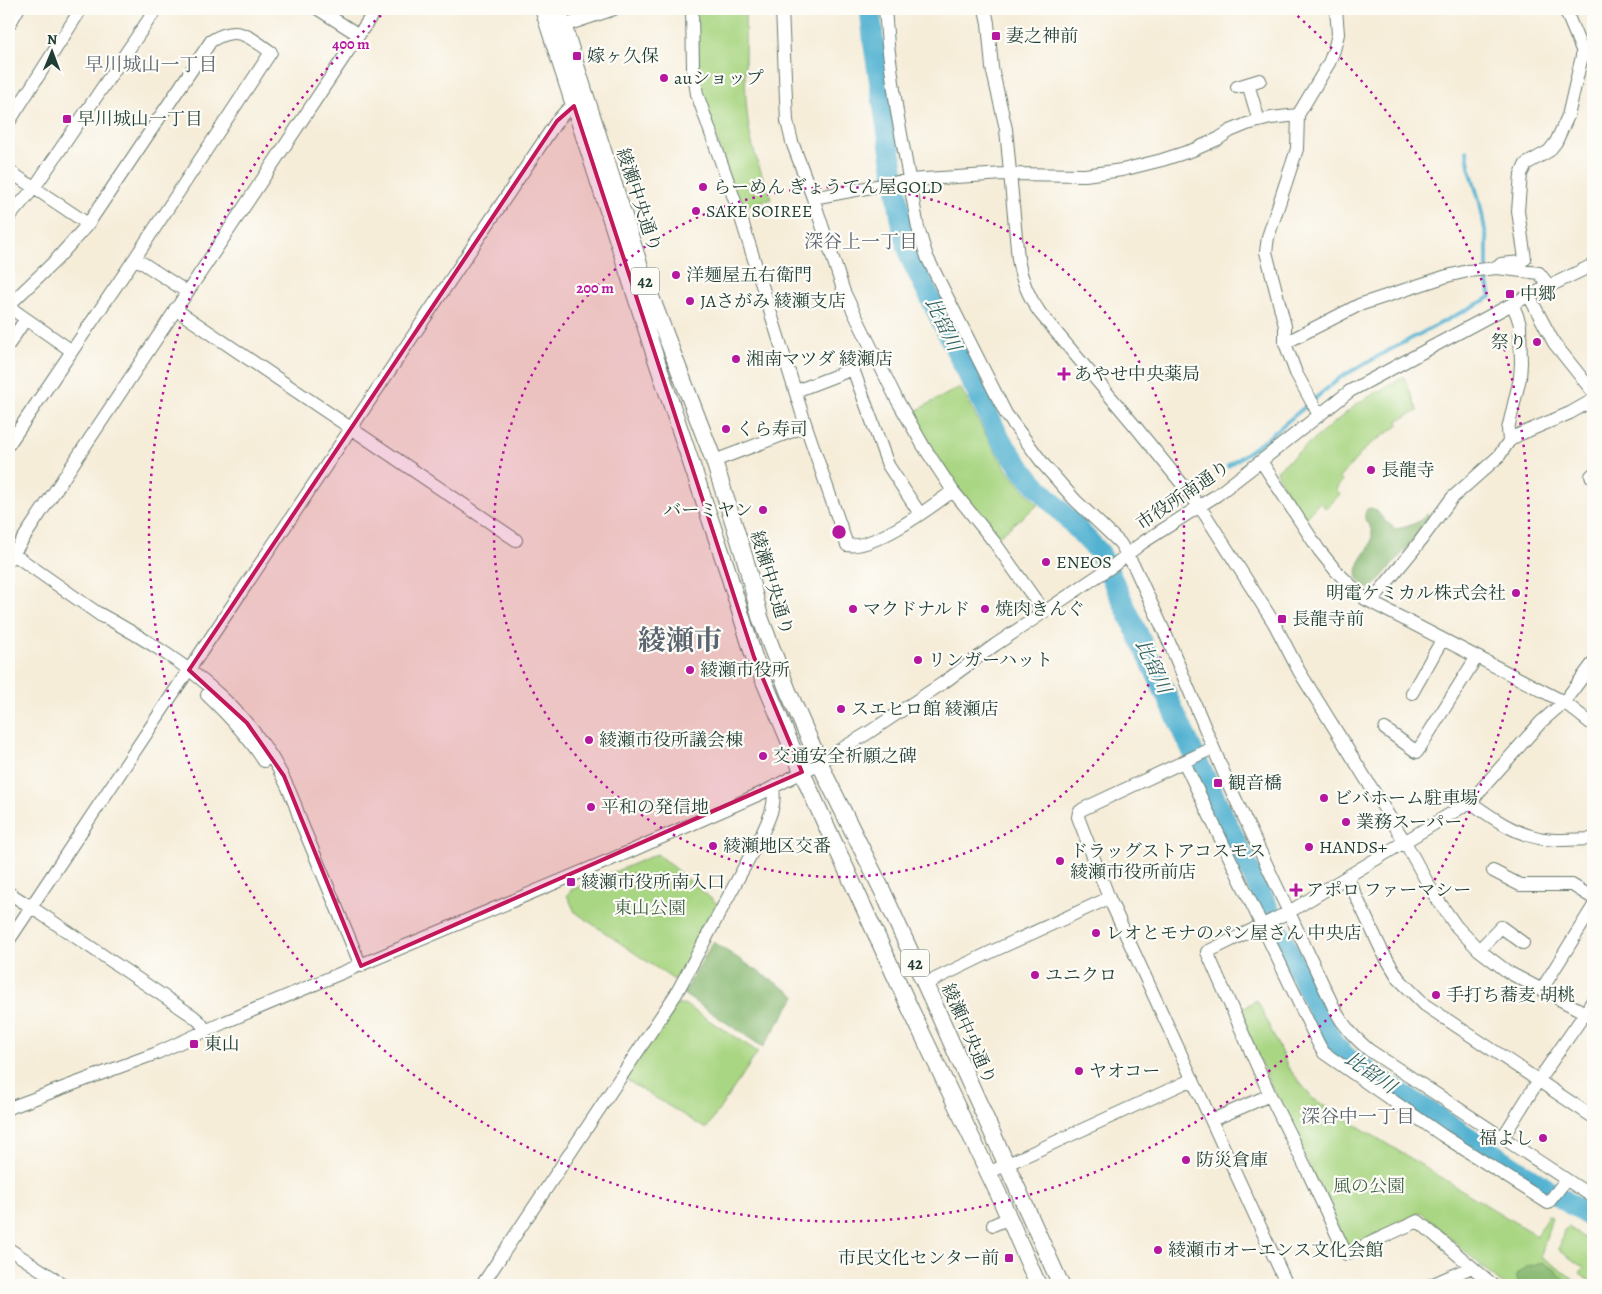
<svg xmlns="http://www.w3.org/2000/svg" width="1602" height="1294" font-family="Alegreya,'Noto Serif JP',serif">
<rect width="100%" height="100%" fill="#fdfcf7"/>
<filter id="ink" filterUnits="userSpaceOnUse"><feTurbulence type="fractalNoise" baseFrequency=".02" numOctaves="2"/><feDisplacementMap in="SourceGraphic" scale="10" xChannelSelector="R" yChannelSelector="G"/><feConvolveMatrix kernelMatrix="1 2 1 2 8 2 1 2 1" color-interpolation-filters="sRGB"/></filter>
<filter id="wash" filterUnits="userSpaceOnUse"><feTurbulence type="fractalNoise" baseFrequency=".0096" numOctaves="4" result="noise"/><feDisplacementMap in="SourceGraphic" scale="20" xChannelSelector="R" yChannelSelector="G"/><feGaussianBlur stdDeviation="1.12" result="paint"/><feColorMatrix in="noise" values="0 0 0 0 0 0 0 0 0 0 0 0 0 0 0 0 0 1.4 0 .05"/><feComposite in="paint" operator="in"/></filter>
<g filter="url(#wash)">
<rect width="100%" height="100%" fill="#f6edd9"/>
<path fill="#a9d682" stroke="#648a5b" d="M695 9H745C746 48 743 90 749 129 753 153 763 177 771 199L739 208 699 83Z
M1404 377 1418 411 1398 420 1399 425 1369 445 1339 478 1342 481 1336 489 1340 494 1326 509 1320 502 1304 519 1280 481 1277 470 1358 403Z
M960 387 989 441 1007 470 1038 505 996 538 956 485 910 414Z
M657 854 720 906 677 982 575 912 567 895 571 890Z
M1257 1000 1288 1067 1312 1098 1537 1236 1548 1215 1552 1217 1541 1256 1582 1285H1503L1421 1212 1352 1247 1346 1245 1270 1084 1238 1010Z
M684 1004 758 1052 706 1129 625 1079 677 1005Z
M1569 1227 1593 1245V1283L1580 1274 1584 1268 1559 1250 1564 1230Z"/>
<path fill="#86b770" stroke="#527a52" d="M1371 508 1376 510 1385 521 1396 529C1408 527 1419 523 1427 514L1430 515 1410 544 1375 585C1372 588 1369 590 1365 587 1361 585 1360 582 1358 578 1353 560 1373 552 1372 534 1372 523 1360 523 1367 509Z
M713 942 796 996 763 1047 683 994Z
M1542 1262 1555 1270 1569 1285H1519L1516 1275 1526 1267Z"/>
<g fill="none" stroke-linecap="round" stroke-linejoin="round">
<path stroke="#52b2d1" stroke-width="4" d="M1228 466 1264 441 1341 377 1393 348 1491 297 1487 279V241L1480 203 1469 166 1467 151"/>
<path stroke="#52b2d1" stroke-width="21" d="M870 9 874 46 903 231 911 259 1000 439 1024 472 1100 553 1200 767 1334 1045 1348 1058 1593 1219"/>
</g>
</g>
<g filter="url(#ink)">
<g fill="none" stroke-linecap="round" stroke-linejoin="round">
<g stroke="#6a7b6e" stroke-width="14">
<path id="minor" d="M318 9 359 35
M692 9 693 68 697 94 741 218 806 426 847 545C874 550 931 507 953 491
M782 9 787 121 792 142 813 198 844 292 896 398 924 447 953 491 995 543 1044 612
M885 9 888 45 897 112 918 228 927 257 1006 414 1044 465 1075 500 1120 543 1135 568 1169 642 1228 783 1335 1010C1344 1027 1355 1038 1369 1050L1593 1197
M985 9 988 23 992 68 1006 129 1018 259C1021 280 1028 296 1040 313L1135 426 1191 495 1206 516 1274 623 1299 671 1405 842 1433 893 1456 926 1479 950 1508 972 1593 1017
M9 25 18 9
M563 26 614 9
M1248 84 1259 121
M1237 87 1260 80
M9 122 81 9
M9 171 88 224
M813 198 909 180 1004 174 1085 175 1122 170 1162 160 1193 150 1218 139 1230 131 1247 124 1271 118 1298 115
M9 217 34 188 156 9
M135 258 187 292
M1497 268 1501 264 1521 262 1525 259 1518 211 1521 174 1526 164 1549 151 1556 142 1568 116 1582 56V50L1565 9
M1529 296 1554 343 1593 392
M9 305 56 260 88 224 211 41C238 24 249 37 271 52L135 258 9 444
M9 307 72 351
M175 309 516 540
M1285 343 1359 305 1447 276 1468 271 1497 268 1539 273 1549 286
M9 344 25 320
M796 391 853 369 888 465 920 514
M1319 415 1296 373 1285 343V326L1266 252 1268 237 1297 149 1298 115 1329 63 1334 50 1338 34 1336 9
M1509 441 1508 429 1520 378 1521 363 1520 325 1517 315 1512 304
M714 461 806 426
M1261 461 1319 550 1336 571 1365 599 1564 702 1593 725
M1591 476 1593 474
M9 551 103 617
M9 560 376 9
M1371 602 1415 548 1452 498 1499 456 1509 441 1518 435 1570 413 1593 400
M98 613C189 663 269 717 301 822L361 966
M189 670 557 121 566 111 574 106
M184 677 31 907 193 1016 200 1022 206 1031
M1412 693 1442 640
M207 695C228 715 248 736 264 761
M1385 729 1417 752 1476 658
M1213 748 1083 809 1079 812 1078 817 1109 898 1287 1285
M1184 762 1319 1045 1324 1053 1442 1135 1548 1203 1566 1180
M1470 802C1491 817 1513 833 1539 838 1556 842 1576 839 1593 839
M1493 871 1520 885H1572L1593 898
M1347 877 1382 951 1399 979 1425 1005 1593 1117
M9 893 31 907 9 940
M1479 950 1501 927 1523 943
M925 984 991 952 1109 898
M1542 989 1593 907
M9 1108 157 1053 225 1022 631 851 762 793 810 768 868 733 943 683 995 645 1114 565 1142 543 1217 495 1261 461 1350 391 1512 304 1593 265
M1212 1120 1270 1095
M1503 1137 1538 1081 1586 1012 1593 1000
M988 1173 1193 1079
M993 1225 1009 1218
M9 1249 64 1285
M1472 1267 1418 1221 1346 1254 1307 1170 1270 1095 1207 952 1289 912 1470 802 1541 722 1564 702 1593 663
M482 1285 676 994 762 834C769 818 776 806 773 788
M1431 1285 1472 1267 1493 1285"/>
</g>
<g stroke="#6a7b6e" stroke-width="18">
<path id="major" d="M543 9 655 356 727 569 754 657 809 788 908 1004 998 1193 1038 1285
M558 9 643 276 714 461 746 562 760 617 788 691 827 779 883 892 925 984 1061 1285"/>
</g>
<use href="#minor" stroke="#fff" stroke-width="12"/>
<use href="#major" stroke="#fff" stroke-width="16"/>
</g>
</g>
<path fill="#c2185b" fill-opacity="0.2" stroke="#c2185b" stroke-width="4" stroke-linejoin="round" d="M574 106 754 657 802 772 361 966 284 776 247 723 189 670 557 121Z"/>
<g fill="none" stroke="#b5179e" stroke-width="2.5" stroke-dasharray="2.5 5">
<circle cx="839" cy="532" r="345"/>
<path d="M1292 11A690 690 0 1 1 386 11"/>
</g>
<g fill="#b5179e" stroke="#fdfcf7" stroke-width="2">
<rect x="991" y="31" width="10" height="10" rx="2.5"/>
<rect x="572" y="51" width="10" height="10" rx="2.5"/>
<circle cx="664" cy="78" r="5"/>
<rect x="62" y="114" width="10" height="10" rx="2.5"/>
<circle cx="703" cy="187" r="5"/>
<circle cx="696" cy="211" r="5"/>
<circle cx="676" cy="275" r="5"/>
<rect x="1505" y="289" width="10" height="10" rx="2.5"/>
<circle cx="690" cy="301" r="5"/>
<circle cx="1537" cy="342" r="5"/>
<circle cx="736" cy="359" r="5"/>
<path d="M1061.5 366.5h5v5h5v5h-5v5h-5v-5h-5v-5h5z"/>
<circle cx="726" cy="429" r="5"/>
<circle cx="1371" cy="470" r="5"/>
<circle cx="763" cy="510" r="5"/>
<circle cx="1046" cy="562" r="5"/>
<circle cx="1516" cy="593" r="5"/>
<circle cx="853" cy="609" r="5"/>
<circle cx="985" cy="609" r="5"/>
<rect x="1277" y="614" width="10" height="10" rx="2.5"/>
<circle cx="918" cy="660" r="5"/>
<circle cx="690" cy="670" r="5"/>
<circle cx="841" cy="709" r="5"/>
<circle cx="589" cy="740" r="5"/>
<circle cx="763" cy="756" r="5"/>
<rect x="1213" y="778" width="10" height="10" rx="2.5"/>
<circle cx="1324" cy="798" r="5"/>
<circle cx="591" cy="807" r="5"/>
<circle cx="1346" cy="822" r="5"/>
<circle cx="713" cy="846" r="5"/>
<circle cx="1309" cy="847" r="5"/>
<circle cx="1060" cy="861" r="5"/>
<rect x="566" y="877" width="10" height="10" rx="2.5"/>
<path d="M1293.5 882.5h5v5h5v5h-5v5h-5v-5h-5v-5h5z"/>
<circle cx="1096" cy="933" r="5"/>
<circle cx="1035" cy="975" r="5"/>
<circle cx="1436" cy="995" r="5"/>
<rect x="189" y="1039" width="10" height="10" rx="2.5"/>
<circle cx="1079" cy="1071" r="5"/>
<circle cx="1543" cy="1138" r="5"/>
<circle cx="1186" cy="1160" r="5"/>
<circle cx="1158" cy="1250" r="5"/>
<rect x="1004" y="1253" width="10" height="10" rx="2.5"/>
</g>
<g text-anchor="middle" stroke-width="4.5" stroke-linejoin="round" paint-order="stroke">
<g fill="#fdfcf7" stroke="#62766e" stroke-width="1">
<rect x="631" y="267.5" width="28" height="27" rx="4"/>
<rect x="901" y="949.5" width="28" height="27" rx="4"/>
</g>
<g font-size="16" font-weight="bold" fill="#1f3d34">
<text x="645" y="287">42</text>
<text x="915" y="969">42</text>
</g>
<g font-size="18" fill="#1f3d34" stroke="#fdfcf7" text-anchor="start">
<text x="1006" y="42">妻之神前</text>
<text x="587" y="62">嫁ヶ久保</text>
<text x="674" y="84">auショップ</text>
<text x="77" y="125">早川城山一丁目</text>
<text x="713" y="193">らーめん ぎょうてん屋GOLD</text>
<text x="706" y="217">SAKE SOIREE</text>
<text x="686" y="281">洋麺屋五右衛門</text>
<text x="1520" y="300">中郷</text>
<text x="700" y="307">JAさがみ 綾瀬支店</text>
<text x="1527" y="348" text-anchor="end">祭り</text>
<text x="746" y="365">湘南マツダ 綾瀬店</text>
<text x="1074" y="380">あやせ中央薬局</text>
<text x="736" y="435">くら寿司</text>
<text x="1381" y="476">長龍寺</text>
<text x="753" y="516" text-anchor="end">バーミヤン</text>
<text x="1056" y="568">ENEOS</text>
<text x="1506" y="599" text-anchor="end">明電ケミカル株式会社</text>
<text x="863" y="615">マクドナルド</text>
<text x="995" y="615">焼肉きんぐ</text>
<text x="1292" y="625">長龍寺前</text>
<text x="928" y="666">リンガーハット</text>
<text x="700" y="676">綾瀬市役所</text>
<text x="851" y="715">スエヒロ館 綾瀬店</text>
<text x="599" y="746">綾瀬市役所議会棟</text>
<text x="773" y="762">交通安全祈願之碑</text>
<text x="1228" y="789">観音橋</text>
<text x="1334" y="804">ビバホーム駐車場</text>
<text x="601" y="813">平和の発信地</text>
<text x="1356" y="828">業務スーパー</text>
<text x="723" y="852">綾瀬地区交番</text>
<text x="1319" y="853">HANDS+</text>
<text x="1070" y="857">ドラッグストアコスモス<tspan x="1070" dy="21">綾瀬市役所前店</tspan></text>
<text x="581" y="888">綾瀬市役所南入口</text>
<text x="1306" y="896">アポロ ファーマシー</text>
<text x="1106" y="939">レオとモナのパン屋さん 中央店</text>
<text x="1045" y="981">ユニクロ</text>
<text x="1446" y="1001">手打ち蕎麦 胡桃</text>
<text x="204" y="1050">東山</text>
<text x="1089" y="1077">ヤオコー</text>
<text x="1533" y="1144" text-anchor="end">福よし</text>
<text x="1196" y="1166">防災倉庫</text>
<text x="1168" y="1256">綾瀬市オーエンス文化会館</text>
<text x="999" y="1264" text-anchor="end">市民文化センター前</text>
</g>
<g font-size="18" fill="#1f3d34" stroke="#fdfcf7">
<text transform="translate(639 200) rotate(72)" y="6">綾瀬中央通り</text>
<text transform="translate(1183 495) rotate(-34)" y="6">市役所南通り</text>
<text transform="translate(772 583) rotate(73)" y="6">綾瀬中央通り</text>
<text transform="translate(969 1034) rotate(66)" y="6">綾瀬中央通り</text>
</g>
<g font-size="18" fill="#426348" stroke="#fdfcf7">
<text x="650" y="914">東山公園</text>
<text x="1369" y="1192">風の公園</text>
</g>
<g font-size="19" fill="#5b6570" stroke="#fdfcf7">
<text x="151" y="71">早川城山一丁目</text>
<text x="861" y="248">深谷上一丁目</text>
<text x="1358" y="1123">深谷中一丁目</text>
</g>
<g font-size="19" font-style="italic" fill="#2e6063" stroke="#fdfcf7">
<text transform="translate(944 324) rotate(64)" y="7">比留川</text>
<text transform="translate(1154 666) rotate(65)" y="7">比留川</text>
<text transform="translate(1371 1072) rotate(35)" y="7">比留川</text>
</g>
<g font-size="28" font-weight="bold" fill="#5b6570" stroke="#fdfcf7">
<text x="680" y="650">綾瀬市</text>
</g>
</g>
<circle cx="839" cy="532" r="8" fill="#b5179e" stroke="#fdfcf7" stroke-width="2.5"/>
<g font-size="15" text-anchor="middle" font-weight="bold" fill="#b5179e" stroke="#fdfcf7" stroke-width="4.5" stroke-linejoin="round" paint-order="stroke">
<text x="351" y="49">400 m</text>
<text x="595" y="293">200 m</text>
</g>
<rect width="1602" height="1294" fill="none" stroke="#fdfcf7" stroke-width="30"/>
<g transform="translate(52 52) rotate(1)" stroke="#fdfcf7" stroke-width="4" paint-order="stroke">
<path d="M0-4L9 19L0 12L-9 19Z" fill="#1f3d34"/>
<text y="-8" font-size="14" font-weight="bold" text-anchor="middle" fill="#1f3d34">N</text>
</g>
</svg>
